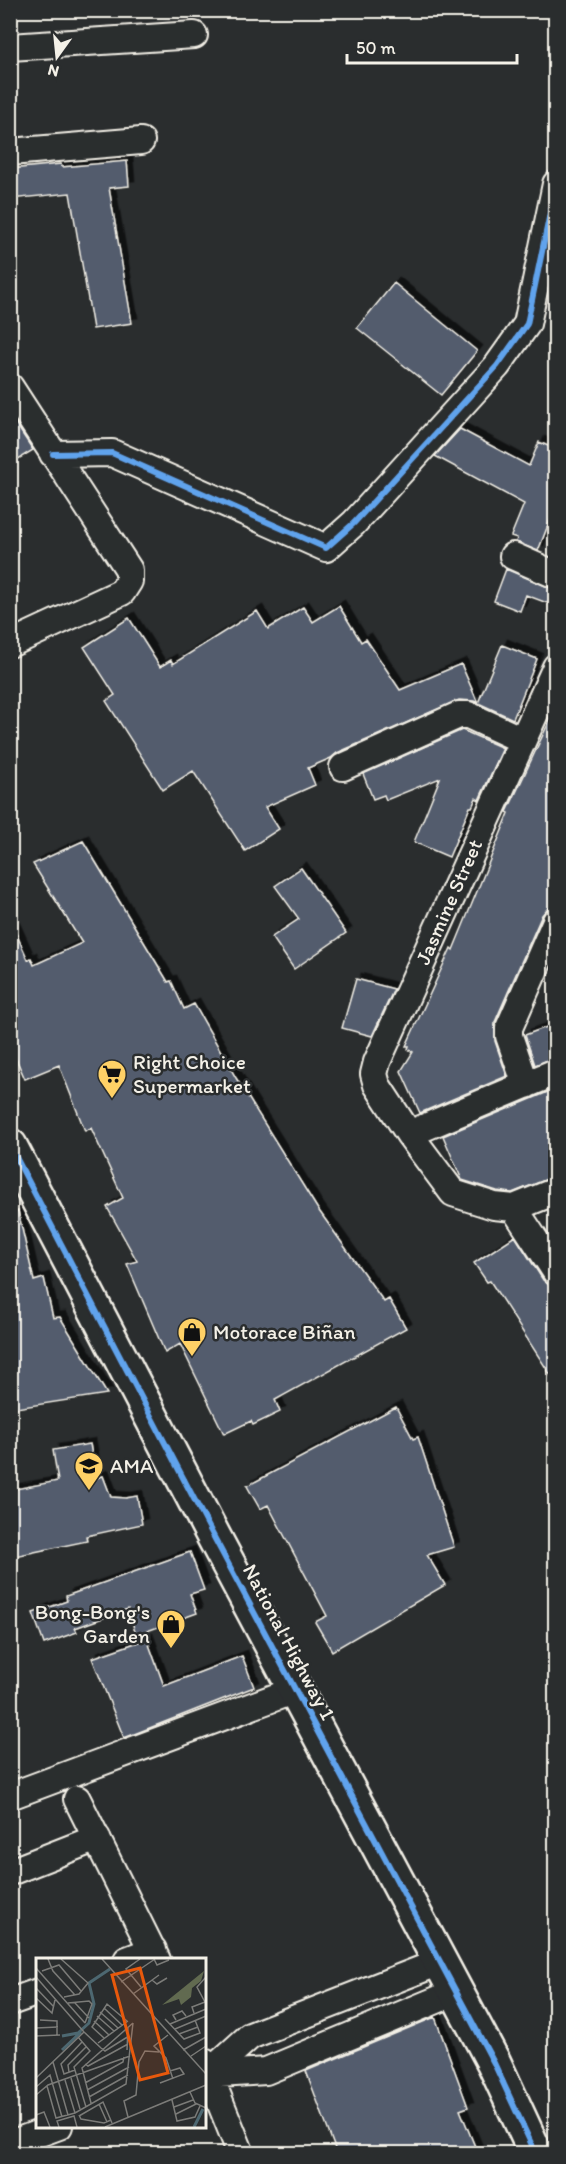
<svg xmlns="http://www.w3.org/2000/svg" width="566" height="2164" font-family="Itim,sans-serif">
<defs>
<filter id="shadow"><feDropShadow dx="5.5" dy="-5.5" stdDeviation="0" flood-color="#0009"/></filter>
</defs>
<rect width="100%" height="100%" fill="#2a2d2e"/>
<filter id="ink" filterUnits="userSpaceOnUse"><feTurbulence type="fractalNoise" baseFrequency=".0167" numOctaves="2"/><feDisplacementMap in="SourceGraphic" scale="12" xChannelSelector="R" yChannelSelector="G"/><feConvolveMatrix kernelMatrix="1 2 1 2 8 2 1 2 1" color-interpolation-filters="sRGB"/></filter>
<g filter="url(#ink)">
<path fill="#535c6d" stroke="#f4f1e8" stroke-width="1.5" filter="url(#shadow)" d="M127 161 129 186 109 188 132 323 93 329 70 193 10 199V169L61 164 62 167Z
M394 283 477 351 441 395 357 328Z
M10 415 33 450 10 464Z
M460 429 529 466 539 442 555 449V507L538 551 516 542 517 538 511 536 524 504 435 456Z
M506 569 555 590V606L526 595 520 611 494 601Z
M339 606 361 642 366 639 400 690 461 664 478 703 502 645 537 659 513 719 474 701 459 700 337 753 331 758 308 768 315 785 265 807 279 829 245 851 193 771 163 790 106 701 115 695 84 647 129 618 160 667 171 660 173 664 257 611 268 629 303 607 313 622Z
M555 709V904L547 909 542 915 495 1022V1041L507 1076 420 1113 401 1071 413 1052 408 1049 409 1046H406L451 948 453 950 509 813 507 812Z
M462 730 503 748 479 800 476 798 472 807H470L449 857 414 842 440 778 386 800 384 795 373 799 363 774Z
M83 841 168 982 171 981 184 1009 194 1004 236 1078 317 1208 384 1302 389 1299 406 1328 275 1400 280 1412 253 1425 251 1421 224 1434 180 1344 165 1353 127 1264 137 1261 107 1207 123 1198 91 1128 85 1131 59 1065 25 1079 10 1045V920L28 960 31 958 34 965 82 943 33 864Z
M301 868 346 933 294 969 272 937 299 919 275 886Z
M356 979 394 989 372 1036 342 1028Z
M555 1024V1057L535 1065 525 1035Z
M555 1089V1176L512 1193 497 1191 462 1180 443 1136Z
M18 1211 34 1281 44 1278 53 1318 60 1317 107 1394 10 1409V1212Z
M515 1236 543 1280 549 1285 555 1287V1382L490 1281 487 1282 474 1263Z
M396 1407 413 1439 418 1437 454 1547 427 1555 445 1585 332 1651 315 1622 327 1616 268 1505 260 1509 247 1486Z
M90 1444 96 1478 103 1476 111 1497 126 1498 137 1496 142 1524 86 1536 87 1541 10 1557V1490L58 1481 53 1450Z
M190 1552 204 1590 190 1594 197 1613 136 1635 128 1609 75 1628 77 1632 44 1644 33 1613 67 1601 66 1596Z
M147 1639 164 1686 242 1656 254 1687 124 1738 92 1658Z
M435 2017 468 2107 460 2110 478 2154H337L306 2071Z"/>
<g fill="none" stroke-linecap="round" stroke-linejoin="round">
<g stroke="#f4f1e8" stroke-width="30">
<path id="street" d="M10 47 194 35
M10 152 141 141
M10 387 129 570V581L122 592 10 644
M53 454 112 453 326 548 354 523 497 366 527 324 556 184
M513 556 556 575
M556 667 377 1062 374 1074 377 1085 409 1134 453 1193 494 1206 514 1208 556 1191
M343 767 459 715H468L522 740
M526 1085 509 1036V1028L556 921
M409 1134 556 1072
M514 1208 556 1272
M10 1796 295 1690
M77 1799 157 1960
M10 1872 97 1838
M127 1960 153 1950
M10 2002 38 1992
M204 2062 241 2154
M209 2073 250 2036 440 1962
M204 2075 266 2071 456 1992
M10 2144 59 2126"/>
</g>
<g stroke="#f4f1e8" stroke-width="38">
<path id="highway" d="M10 1146 215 1539 494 2063 536 2154"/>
</g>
<use href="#street" stroke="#2a2d2e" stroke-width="26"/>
<use href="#highway" stroke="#2a2d2e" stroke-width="33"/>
<g stroke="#2a2d2e" stroke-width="10">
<path id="cycleway" d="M53 454 112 453 326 548 354 523 497 366 527 324 556 184
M10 1146 215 1539 494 2063 536 2154"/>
</g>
<use href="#cycleway" stroke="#60a3ed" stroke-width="6"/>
</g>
</g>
<defs>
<g id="supermarket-pin" transform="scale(1.5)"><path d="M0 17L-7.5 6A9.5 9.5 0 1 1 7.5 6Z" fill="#ffd166" stroke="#2a2d2e"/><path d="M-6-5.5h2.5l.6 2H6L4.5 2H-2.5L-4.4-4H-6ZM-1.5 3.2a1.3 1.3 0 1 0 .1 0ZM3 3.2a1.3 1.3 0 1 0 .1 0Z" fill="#111"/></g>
<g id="shop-pin" transform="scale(1.5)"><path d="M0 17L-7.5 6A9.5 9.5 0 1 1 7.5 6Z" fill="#ffd166" stroke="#2a2d2e"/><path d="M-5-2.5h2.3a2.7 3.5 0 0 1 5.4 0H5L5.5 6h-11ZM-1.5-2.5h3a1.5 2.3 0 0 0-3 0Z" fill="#111"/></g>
<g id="university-pin" transform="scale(1.5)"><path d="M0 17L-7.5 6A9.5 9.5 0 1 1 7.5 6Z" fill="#ffd166" stroke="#2a2d2e"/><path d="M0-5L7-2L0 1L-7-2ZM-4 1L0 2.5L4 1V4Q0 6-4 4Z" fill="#111"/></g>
</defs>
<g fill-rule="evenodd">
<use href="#supermarket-pin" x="112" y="1074"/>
<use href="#shop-pin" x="192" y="1332"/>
<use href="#university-pin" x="89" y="1466"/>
<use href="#shop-pin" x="171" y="1624"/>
</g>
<g text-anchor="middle" stroke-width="5" stroke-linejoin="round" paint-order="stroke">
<g font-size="21" fill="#f4f1e8" stroke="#2a2d2e">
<text transform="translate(449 902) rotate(-66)" y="7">Jasmine Street</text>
<text transform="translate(289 1642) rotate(62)" y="7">National Highway 1</text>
</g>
<g font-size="21" fill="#f4f1e8" stroke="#2a2d2e" text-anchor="start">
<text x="133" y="1069">Right Choice<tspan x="133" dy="24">Supermarket</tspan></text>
<text x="213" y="1339">Motorace Biñan</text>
<text x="110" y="1473">AMA</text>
<text x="150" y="1619" text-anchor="end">Bong-Bong's<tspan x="150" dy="24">Garden</tspan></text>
</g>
</g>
<g transform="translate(36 1958)">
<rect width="170" height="170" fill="#2a2d2e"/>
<path d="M168 13 165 23 156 30 155 39 145 47 143 41 126 47Z" fill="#616a50"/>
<path fill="none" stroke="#4d6871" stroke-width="3" d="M26 78 42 75 53 65 58 46 53 25 74 11M26 92 45 74M158 169 167 151"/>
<path fill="none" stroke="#7b7b78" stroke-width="1.5" d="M12 1 17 13 39 37M25 1 52 25 43 36 28 39M66 1 170 116M104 1 90 11 105 29M118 1 121 7 133 2M0 10 49 65M6 13 23 7 45 33M0 19 48 74M170 19 161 29 170 46M116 22 121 26 131 20M85 24 119 1M0 30 18 49M97 36 123 17M0 40 16 55 19 42M32 45 53 43 56 46 49 65M39 45 53 60M68 50 86 67M64 54 82 70M158 55 156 49 169 44M61 58 78 73M129 61 148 81 164 75 159 62M4 62 21 63V77M140 62 137 57 146 53 150 58M58 63 73 77M134 66 170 51M0 70 22 69M139 71 170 58M48 74 65 90M143 76 162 69M132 77 118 88 130 100 137 121M0 78 24 77M42 79 54 93 38 109 50 149M68 80 56 69 71 46 91 63M62 85 92 63M65 90 69 93 93 78M91 92 92 69M147 92 170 79M155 98 170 88M17 104 32 157M49 106 52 108 92 86M39 112 28 116 25 106 46 84M33 114 32 107 50 89M0 120 48 74M35 120 44 151M29 122 39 155M49 125 87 104 88 99M124 125 148 116 144 110 134 113M11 128 20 160 39 155 90 126 97 65M0 129 14 117 26 159M51 132 93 109M154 134 159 145 170 150M0 137 12 127 94 98M53 139 92 117M136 142 141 163 159 159 164 148M55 145 46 110 97 65M63 146 71 164M138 149 157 142M140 156 160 146M0 157 8 154 14 169M43 157 45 161 68 165 75 162M43 158 67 144 76 165M92 159 88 143 100 137 103 104 109 93 123 94M23 169 21 163 38 158 41 169M69 169 170 127"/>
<path fill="#e8590c" fill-opacity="0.15" stroke="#e8590c" stroke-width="3" d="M104 10 132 115 104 122 76 17Z"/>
<rect width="170" height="170" fill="none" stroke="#f4f1e8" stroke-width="3"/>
</g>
<rect width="566" height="2164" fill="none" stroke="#2a2d2e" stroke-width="36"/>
<rect x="18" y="18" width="530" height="2128" fill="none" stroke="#f4f1e8" stroke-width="2" filter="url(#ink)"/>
<g transform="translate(57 57) rotate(195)" stroke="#2a2d2e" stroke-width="4.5" paint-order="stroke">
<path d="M0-4.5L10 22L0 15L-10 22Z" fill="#f4f1e8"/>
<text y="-9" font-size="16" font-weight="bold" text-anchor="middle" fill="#f4f1e8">N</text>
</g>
<path d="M347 54v9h170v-9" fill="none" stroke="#f4f1e8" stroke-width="3"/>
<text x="356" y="54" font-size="18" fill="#f4f1e8" stroke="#2a2d2e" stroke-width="4.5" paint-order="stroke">50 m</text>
</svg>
